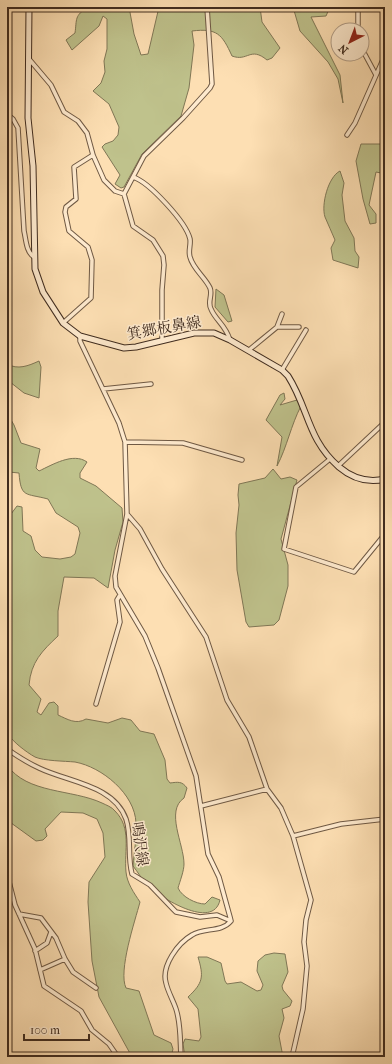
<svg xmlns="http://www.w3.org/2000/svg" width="392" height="1064" font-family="'IM FELL French Canon','Noto Serif JP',serif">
<rect width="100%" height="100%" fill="#fddfb3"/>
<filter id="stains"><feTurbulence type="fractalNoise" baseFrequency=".005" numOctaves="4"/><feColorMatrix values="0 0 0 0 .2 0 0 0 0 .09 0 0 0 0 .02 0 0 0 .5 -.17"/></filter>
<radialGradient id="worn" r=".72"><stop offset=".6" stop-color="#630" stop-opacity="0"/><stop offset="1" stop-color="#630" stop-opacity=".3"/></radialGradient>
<path fill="#bfc28c" stroke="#807756" d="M88 7H129L134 34 141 55 148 54 159 7H260L262 22 280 48 272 58 267 60C250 46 248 62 232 56 222 34 217 28 192 31L194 45 189 88 181 116 142 154 124 187 121 188 115 184 120 175 102 147 105 144 113 141 118 135 119 127 109 104 93 91 101 83 105 72 104 61 107 49V19L103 16 99 26 72 50 66 40 75 33C77 19 74 16 88 7Z
M293 7H330L326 16 311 17 340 75 343 103 338 79 328 62 300 31Z
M361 144H385V191L381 190V173L376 172 369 205 376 214V223L370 224 363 199 356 161Z
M340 171 344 183 342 195 345 221 354 238 355 251 359 257 358 268 333 260 331 248 335 240C332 232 328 225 325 217 321 205 328 177 340 171Z
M216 289 224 295 232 321 228 322 215 307Z
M39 361 41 367 39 398 24 393 10 382 7 381V364C18 370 28 366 39 361Z
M284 393 285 399 280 405 297 400 301 406C291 425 287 447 277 466L282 437 266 420 280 395Z
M7 413 14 425 21 443 40 449 36 468 39 471C52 465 73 452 87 462L80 473V478L96 486 122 508 123 522 115 550 108 588 94 578 64 577 58 611V636C42 651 31 662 29 685L41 699 37 712 41 715 49 703 54 702 58 706V715C67 719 76 725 86 719L108 723 122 718 131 720 140 731 154 734 165 760 167 779 170 783C178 782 182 781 187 788L184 798C165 811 184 844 184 864 184 871 180 881 178 888 182 897 196 904 205 904L212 897 220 900C213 931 160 897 148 886 142 880 138 872 133 866 134 852 137 837 136 823 135 794 102 767 75 762 64 761 44 761 35 757 26 752 13 742 7 733V515L11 514 17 506 22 507 23 531 31 536 35 550 42 557 60 559 71 557 75 554 80 533 78 527 56 513 48 499C25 493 21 498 19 473L9 472 7 470Z
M273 469 281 479 290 477 297 480 281 539 288 565V586L279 620 274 625 249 627 246 622 237 570 236 533 239 505 238 495 239 484 265 478Z
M7 765C27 794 72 789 102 803 106 805 112 807 115 811 132 828 124 850 126 872 127 883 134 893 140 902 135 921 118 971 126 988L139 991 154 1035 171 1043 173 1049 171 1057H132L99 997 92 961 88 902 89 882 105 857 103 833 97 819 83 813 61 812 45 829 47 836 43 840 36 841 7 820Z
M274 953 285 954 288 972 282 986 283 990 292 1001 290 1006 282 1009 284 1018 279 1036 283 1057H185L183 1044 185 1039 199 1041 201 1037 198 1009 188 997C203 983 204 977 198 957H207L221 963 225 981 227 984 241 982 257 991 261 990 263 985 257 971 258 961 265 955Z"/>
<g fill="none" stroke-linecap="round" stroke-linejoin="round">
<path stroke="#7d817b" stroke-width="1.5" d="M381 1057 385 1052"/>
<g stroke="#6f5944" stroke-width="5.5">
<path id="street" d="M358 30V7
M362 49 376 75
M29 59 51 85 64 112 78 121 87 133 93 155 104 180 115 191 124 194 144 156 183 118 210 88 212 84 207 7
M7 114 13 119 18 128 24 231C26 239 26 252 34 257
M347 135 355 123 385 55
M133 177C149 182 186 222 190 239 191 245 188 251 190 257 193 269 205 277 210 288 213 295 207 302 211 309 216 321 225 324 230 340
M124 194 133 226 153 240 163 256 164 265 162 290V341
M63 323 91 298 92 260 88 247 69 231 65 212 66 207 76 199 74 167 93 155
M277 327H299
M80 336V341L119 423 125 442 127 514 115 576 116 587 145 636 158 668 196 776 208 854 219 877 230 917 231 921C221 933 204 927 192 935 178 943 161 966 166 983 168 992 173 1000 176 1009 181 1024 180 1041 181 1057
M249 350 277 327 282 314
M282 370 306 330
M103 389 151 384
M125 442 183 443 242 460
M330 459 296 487 284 549 354 572 385 534
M338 466 385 422
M127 514 140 529 162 569 206 637 227 700 249 737 267 789 281 808 293 836 311 900 306 920 304 942 307 966 303 1009 292 1057
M96 704 120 622 117 600 120 595
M7 749C17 756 28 763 39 768 68 782 114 785 126 819 132 837 127 856 132 874L150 885 173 909 176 912 200 917 217 915 231 921
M201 806 267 789
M293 836 341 824 385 819
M7 874 15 905 35 949 44 986 81 1011 92 1030 109 1044 118 1057
M19 914 41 918 56 938 65 959 73 972 96 988
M35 951 47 943 51 932
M40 970 65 959"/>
</g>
<g stroke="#402c1f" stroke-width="7">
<path id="secondary" d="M29 7 28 118 33 166 35 269 43 292 63 323 80 336 124 348 136 347 194 333H214L230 340 282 370 288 376C309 409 307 439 339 467 352 478 368 483 385 479"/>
</g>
<use href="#street" stroke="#feeace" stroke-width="3.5"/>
<use href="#secondary" stroke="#feeace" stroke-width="5"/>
</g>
<g text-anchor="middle" stroke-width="3" stroke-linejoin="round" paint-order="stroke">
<g font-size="15" fill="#402c1f" stroke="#feeace">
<text transform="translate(164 328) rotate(-10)" y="5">箕郷板鼻線</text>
<text transform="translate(140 844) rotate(82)" y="5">鳴沢線</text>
</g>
</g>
<rect width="392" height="1064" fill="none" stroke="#fddfb3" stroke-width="24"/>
<rect x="8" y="8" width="376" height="1048" fill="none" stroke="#402c1f" stroke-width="2"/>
<rect x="12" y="12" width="368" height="1040" fill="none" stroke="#402c1f"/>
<g transform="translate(350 42) rotate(222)"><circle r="19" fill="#feeace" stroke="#b29e88"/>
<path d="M0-3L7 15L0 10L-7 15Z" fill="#8f2418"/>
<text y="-6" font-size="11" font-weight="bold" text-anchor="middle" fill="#402c1f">N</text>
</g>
<path d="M24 1034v6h65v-6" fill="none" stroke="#402c1f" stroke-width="2"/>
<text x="30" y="1034" font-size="12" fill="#402c1f" stroke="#feeace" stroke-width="3" paint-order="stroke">100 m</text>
<rect width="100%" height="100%" filter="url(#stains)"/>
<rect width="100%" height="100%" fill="url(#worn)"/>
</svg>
